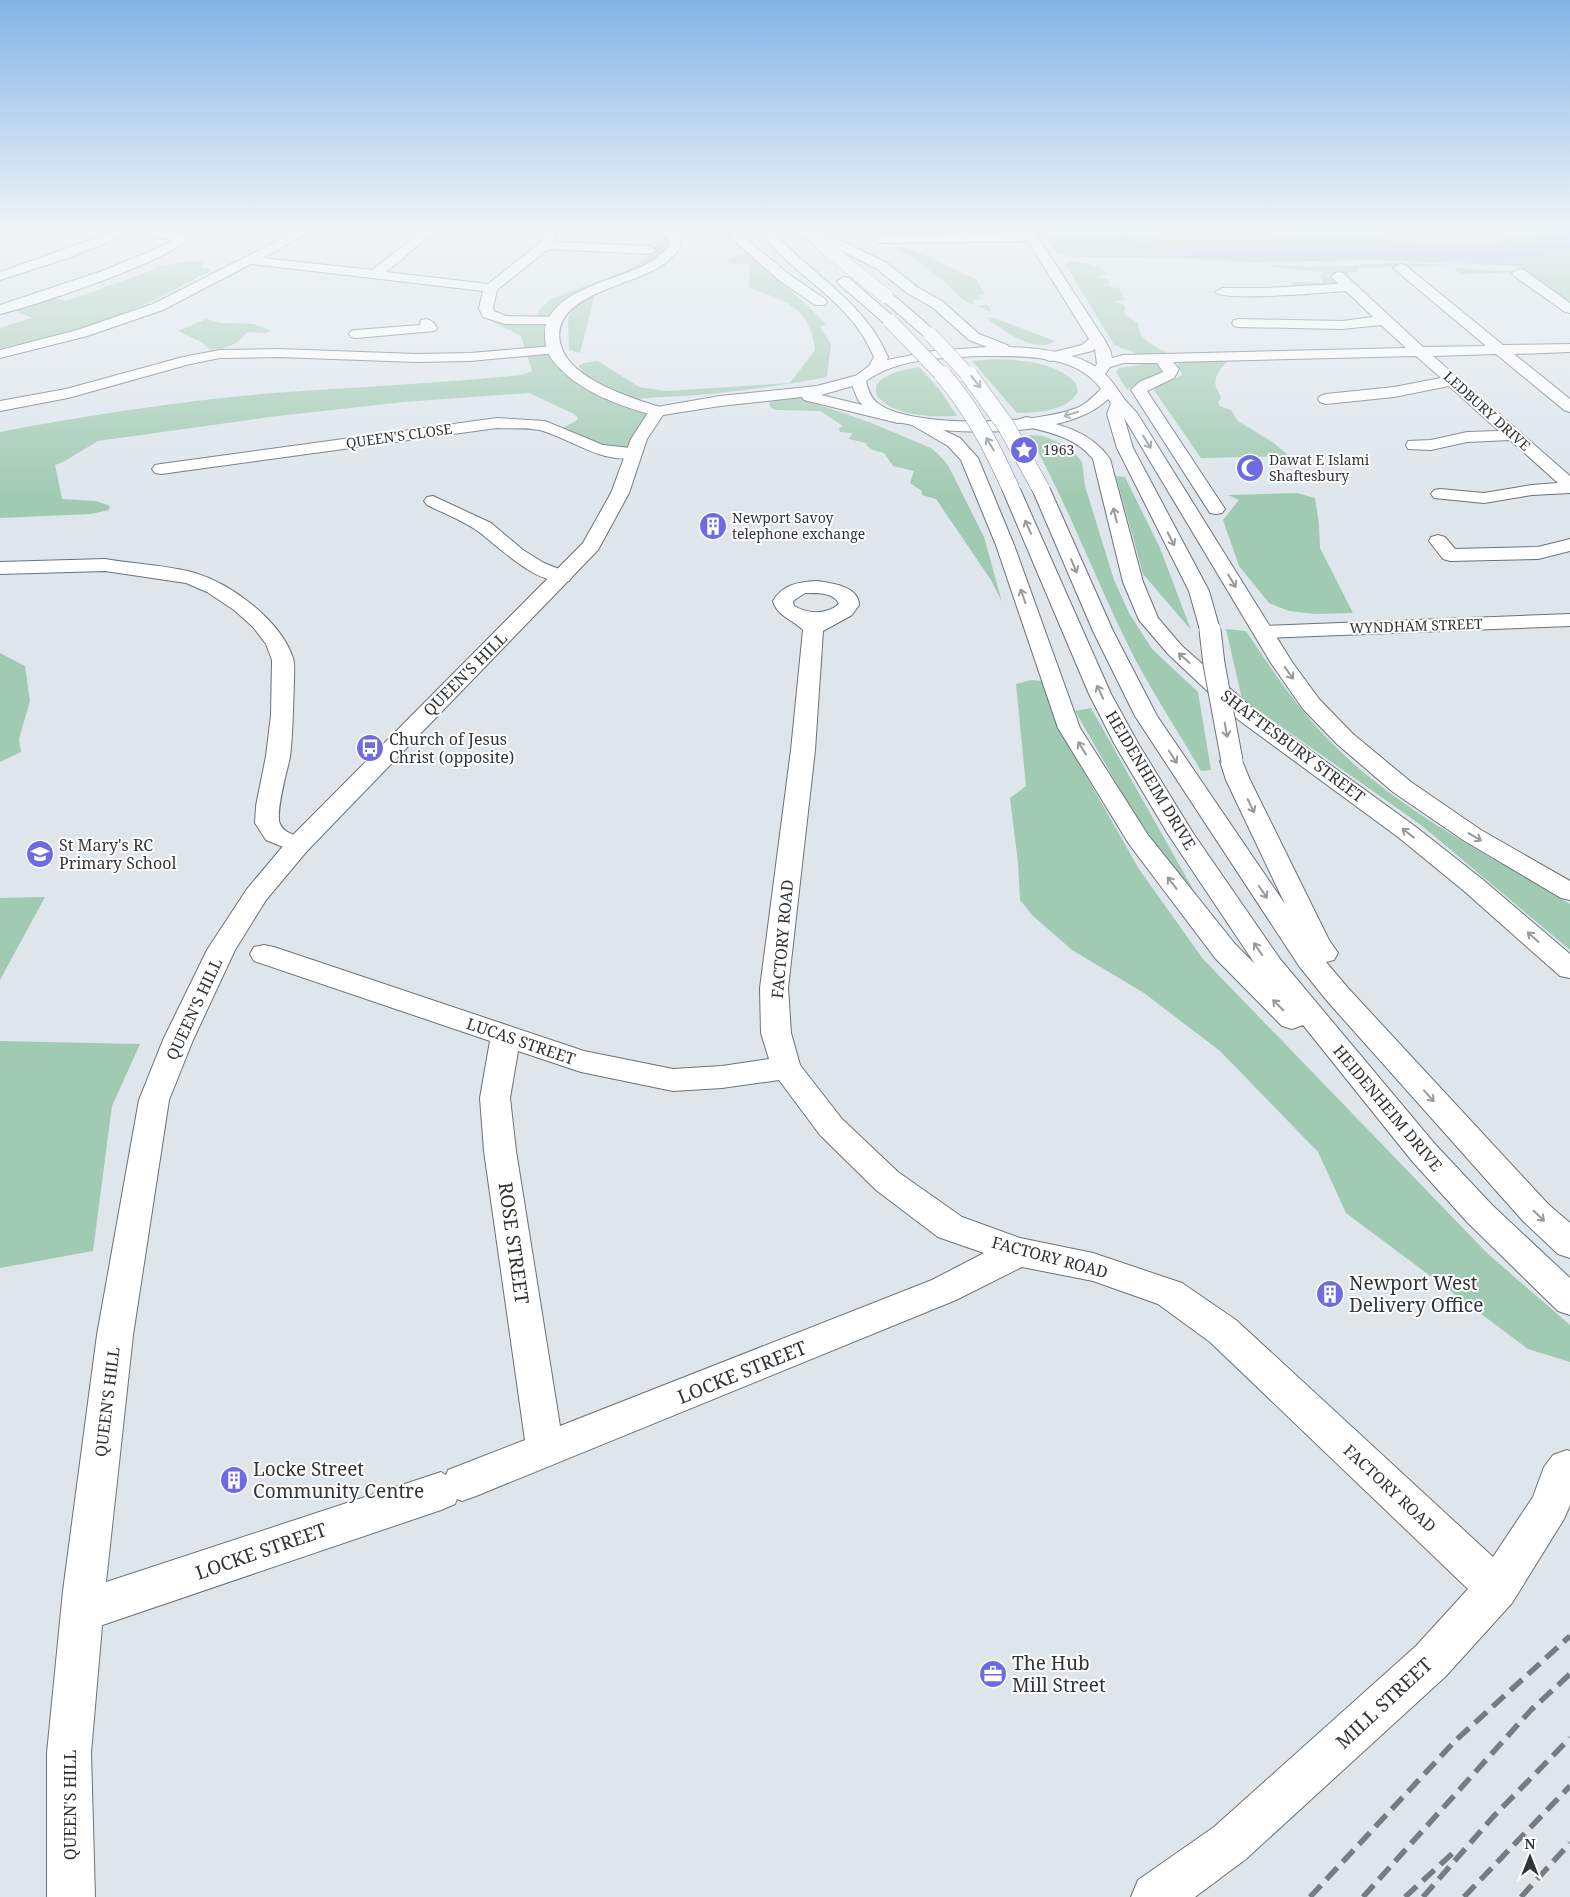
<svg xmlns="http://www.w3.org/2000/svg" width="1570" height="1897" font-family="'Noto Serif',serif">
<rect width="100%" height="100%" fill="#dee6ec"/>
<path fill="#a1cab3" d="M1039 230H1143L1153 238 1171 240 1271 239 1270 236 1384 237 1386 240 1481 244 1499 242 1504 230H1570V309L1519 272 1460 274 1453 268 1525 272 1518 266 1376 260 1251 262 1177 258 1072 257 1056 252Z
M674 237 668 258 587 294 552 329 572 371 657 411 633 453 616 452 558 430 576 421 578 418 574 414 529 393 403 402 270 417 98 441 63 462 55 465 62 499 96 501 110 506 109 510 91 514 0 518V432C90 415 182 401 273 393 356 387 440 383 522 375L532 371 521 336 493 322 495 318 534 321 540 309 551 299 625 271 642 262 661 238Z
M893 247H906L976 279 985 295H979L981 299 972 300 975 306 988 305 991 312 963 300 946 283 915 259Z
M737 255H749L807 305 826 324 820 327 831 344 827 377C773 387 718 395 664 397 653 397 639 400 629 398 612 393 589 380 578 366L584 363 598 361 639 387 666 391 790 383 815 350C810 306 785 301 749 288L750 265 729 263V260Z
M194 261H202L204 263 201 267 212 270 151 302 96 324 0 349V328L32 318 11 309 51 297 66 301 148 272 159 266Z
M1070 261C1080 262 1102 265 1108 274L1099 276V277L1108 279 1110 283 1105 285 1120 289 1125 300 1115 301 1125 306 1124 314 1138 323C1139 340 1152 345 1166 352V355L1138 354 1114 345 1065 264Z
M1394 263 1457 265 1357 268 1360 272H1347L1349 274 1327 275 1338 285 1295 286 1294 287 1307 288 1310 296 1263 294 1286 287 1295 282 1323 283 1320 275 1324 273 1260 265 1322 267Z
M595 294 580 353 569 350 568 318 574 306Z
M986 317 994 318 1055 341C1037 355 999 329 986 317Z
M206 319 222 323 253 324 270 330 267 333 247 332C235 346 229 348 211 350L203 343 178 331Z
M996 359C1022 360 1055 362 1075 382L1078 391C1068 412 1037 412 1017 413L972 361Z
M1187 361 1227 362C1221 367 1213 378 1216 387 1217 390 1220 394 1221 398L1218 402 1220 406 1231 410 1238 421 1274 443 1289 456 1201 458 1154 390C1160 381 1173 381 1182 375L1177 362Z
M1151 363 1160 365 1165 372 1161 375 1139 381 1127 390 1116 372 1119 368Z
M919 367 939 389 957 416C931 417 894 417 876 395V386C885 372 904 370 919 367Z
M797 397 869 422 931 448 939 455 948 465 984 537 1002 602 991 580 936 499 922 495V491L910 483 914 471 893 466 884 453 873 450 867 446 866 443 849 439 852 433 840 432 839 428 843 426 820 411 776 410 771 408 769 402Z
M1029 435 1043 436 1058 442 1074 452 1082 462 1085 486 1114 580 1129 613 1152 649 1198 692 1211 770 1201 771C1177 729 1149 688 1128 645 1094 576 1067 503 1029 435Z
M1116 476 1125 477 1160 548 1191 630 1143 574Z
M1297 493 1315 498 1319 524 1320 548 1353 613 1316 614 1289 611 1269 603 1239 566 1223 520 1239 500 1228 495Z
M1226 629 1246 631C1271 668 1295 705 1326 737 1393 808 1487 854 1570 904V950L1421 825 1242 699Z
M0 653 25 666 30 701 19 739 21 752 0 762Z
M1031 680 1042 681 1077 760 1139 869 1203 959 1488 1254 1570 1325V1362L1528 1349 1346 1213 1318 1152 1220 1051 1144 993 1072 950 1032 915 1020 900 1018 863 1010 798 1026 786 1016 684Z
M1091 708 1199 900 1178 879 1122 793 1075 711Z
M45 897 0 980V898Z
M0 1041 140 1044 112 1106 93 1251 0 1268Z"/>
<path fill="#8db5e3" d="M1542 230H1570V250L1526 259 1490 261 1372 256 1226 258 1165 254 1145 248H1333L1503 251 1533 243 1544 234Z"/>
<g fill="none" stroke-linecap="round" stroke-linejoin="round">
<path fill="#8db5e3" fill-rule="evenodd" d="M1113 230H1117C1130 246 1144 242 1160 249 1145 254 1122 242 1113 230Z"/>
<g stroke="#6b7278" stroke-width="2">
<path id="minor" d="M118 230C133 230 179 228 188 238 170 261 34 306 0 314V305L105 270 165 245 172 240 131 233 68 258 0 280V272Z
M299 230H313L263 258 372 270 424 230H437L386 272 488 284 540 243 546 230H558L553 242 650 246 656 250 650 254 548 249 497 290 493 308 494 311 506 316 559 317 561 320 559 323 554 324H505L483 317 479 308 483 291 251 264 163 310 87 336 0 358V350L77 330 153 304Z
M1014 230H1028L1036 234 1104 339 1110 350 1112 358 1123 355 1406 348 1381 325 1342 329 1239 327 1234 326 1232 323 1234 320 1239 319 1342 321 1373 317 1346 291C1328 292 1223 302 1215 292L1222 288H1265L1338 284 1331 276 1338 272 1343 273 1423 347 1486 346 1393 268 1400 264 1405 265 1503 345 1570 344V352L1514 354 1570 399V412L1564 410 1496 354 1433 356 1570 476V493L1532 495 1484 503 1434 498 1431 494 1434 490 1440 489 1484 493 1532 485 1558 483 1510 440 1467 442 1431 450 1408 449 1406 445 1408 441 1431 440 1467 432 1499 431 1449 386 1394 397 1326 404 1320 402 1318 399 1320 396 1326 394 1394 387 1441 378 1416 356 1173 362 1179 369 1174 378 1147 391 1225 509 1222 513 1216 514 1210 513 1131 390 1139 382 1163 372 1157 363H1124L1110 367 1103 377H1093L1090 374 1097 364 1095 349 1092 351 1051 361 1046 360 1044 357 1046 354 1082 345 1089 339 1028 241 878 243 872 239 878 235 1017 233Z
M1519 269 1524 270 1570 303V313L1565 312 1514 276 1512 273Z
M426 319C432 320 434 323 437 328L435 331 356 338 351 337 349 334 351 331 356 330 420 325 421 320Z
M553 346 558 347 560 350 558 353 470 361 416 362 279 357 220 358 190 364 68 398 0 411V401L66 389 183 357 220 350 279 349 416 354 470 353Z
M497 418 545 421 603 445 639 449 641 453 639 457C604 465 575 441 543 431 530 427 511 429 497 428L161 474 155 473 152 469 155 465 161 464Z
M433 496 491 523 523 550 544 563 569 573 572 577 569 581C540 588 500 548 479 532 464 521 443 513 427 505L424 501 427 497Z
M1438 535 1445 537 1455 549 1538 547 1570 539V551L1538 559 1450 561 1443 559 1429 541 1431 537Z
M105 559C134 564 167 565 195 573 232 584 281 621 293 658 295 665 294 674 294 681 293 706 293 732 290 757 287 771 275 813 280 824 285 836 304 835 311 845L307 851 298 853 266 840 255 823 256 806 266 756 271 715 272 660 266 644 253 627 234 610 207 592 186 583 105 571 0 574V562Z
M817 581C831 583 859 586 859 605L852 615 823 631 815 750 788 988 791 1033 800 1065 842 1119 898 1172 962 1217 1020 1238 1093 1253 1182 1283 1236 1320 1493 1557 1533 1497 1544 1467 1553 1455 1567 1450 1570 1451V1505L1564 1519 1512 1603 1446 1676 1246 1859 1195 1897H1131L1138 1880 1214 1827 1416 1646 1468 1589 1210 1342 1158 1304 1093 1281 1022 1267 956 1300 476 1496 462 1501 457 1499 455 1504 441 1510 82 1632 67 1626 61 1611 67 1596 82 1590 441 1472 446 1475 448 1470 525 1440 484 1151 480 1098 490 1041 254 961 250 954 254 947 264 945 274 947 584 1051 673 1069 722 1066 769 1059 761 1033 760 988 791 750 803 630C792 619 777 616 773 601 783 584 799 582 817 581ZM805 593C817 593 834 592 839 604 826 615 808 614 794 606L793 601ZM518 1051 581 1072 673 1091 722 1088 779 1080 820 1135 876 1190 938 1237 984 1253 932 1280 560 1426 516 1151 510 1098Z
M1570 614V626L1263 638 1256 636 1253 632 1256 628 1263 626Z"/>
</g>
<g stroke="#6b7278" stroke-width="2">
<path id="tertiary" d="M659 230H672L680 237 681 247C674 257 664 266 652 271 622 287 547 299 561 346 571 380 632 398 663 408L665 411 663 414 657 416C621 407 577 391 553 361 548 354 545 345 545 336 543 292 614 281 645 265 654 260 661 254 669 246L668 238Z"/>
</g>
<g stroke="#6b7278" stroke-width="2">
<path id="secondary" d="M858 375 863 377 866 380 863 383 821 395 904 415 906 418 904 421 898 423 804 400 802 397 720 406 663 415 647 439 629 493 598 550 307 851 266 900 235 950 193 1040 169 1100 133 1335 105 1591 91 1753 95 1897H47V1753L63 1591 97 1335 139 1100 163 1040 207 950 247 889 289 839 583 543 611 493 631 439 651 408 720 396 817 386Z
M1119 398 1125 400 1137 413 1292 662 1319 699 1353 734 1411 782 1481 830 1570 881V900L1561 898 1463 840 1393 792 1337 744 1303 709 1271 663 1123 416 1111 403 1113 400Z
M1026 417C1058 424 1090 430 1110 459L1143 582 1158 618 1182 646 1252 708 1416 827 1482 879 1570 954V978L1560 976 1464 891 1398 837 1236 718 1168 654 1139 620 1123 582 1093 459C1075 436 1047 432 1020 425L1018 422 1020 419Z"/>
</g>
<g stroke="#6b7278" stroke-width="2">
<path id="primary" d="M722 230H735L790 275 825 299 827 302 825 305H815L780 281Z
M759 230H771C810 273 864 301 888 357L887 360 933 351 987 347 969 340 932 307 907 293 877 269 826 243 789 233 787 230H805L834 237 887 263 917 287 942 301 979 334 1007 345 1009 347C1039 348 1079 352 1103 372 1112 380 1120 393 1127 403L1123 414 1133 448 1209 591 1220 630 1217 634 1210 636 1203 634 1200 630 1189 591 1117 448 1107 414 1111 403 1108 399C1074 433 988 434 943 430L960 438 978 458 1014 545 1080 728 1148 835 1235 944 1255 964 1168 834 1115 745 1089 694 1002 489 1005 485 1011 484 1017 485 1020 489 1111 694 1139 745 1193 833 1280 959 1434 1143 1492 1205 1570 1278V1315L1558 1311 1468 1223 1412 1161 1303 1025 1292 1029 1282 1026 1215 958 1129 844 1058 728 996 545 961 460 948 446 912 425 888 420 869 412 858 400 850 380 869 366 874 357C850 299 794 278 759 230ZM980 356C1019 356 1076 353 1101 389 1095 395 1088 402 1081 406 1043 425 913 429 879 404 871 399 868 390 866 381 897 358 943 358 980 356Z
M844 277 849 278 895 318 897 321 895 324H885L839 284 837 281Z
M886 292 891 293 935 331 937 334 935 337H925L881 299 879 296Z
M1041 484 1047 485 1050 489 1113 631 1157 716 1285 904 1226 780 1220 761 1224 756 1232 754 1240 756 1250 780 1329 940 1338 953 1334 960 1326 962 1348 988 1548 1204 1570 1223V1258L1558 1254 1524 1222 1328 1002 1299 966 1135 716 1093 631 1032 489 1035 485Z"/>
</g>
<use href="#minor" fill="#fff" fill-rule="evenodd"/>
<use href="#tertiary" fill="#fff" fill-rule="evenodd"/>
<use href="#secondary" fill="#fff" fill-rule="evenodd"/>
<use href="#primary" fill="#fff" fill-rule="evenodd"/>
<path stroke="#777c80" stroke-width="5.5" stroke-dasharray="16 8" stroke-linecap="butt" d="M1310 1897 1456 1740 1570 1636
M1363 1897 1531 1710 1570 1674
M1405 1897 1455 1851
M1423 1897 1493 1817 1570 1738
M1464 1897 1570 1786
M1521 1897 1570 1843"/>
<g stroke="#6b7278" stroke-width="15" stroke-linecap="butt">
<path id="primary-bridge-far2" d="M808 230 830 251 886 296
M890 321 944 377
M930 334 970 377"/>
</g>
<g stroke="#6b7278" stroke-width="18" stroke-linecap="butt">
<path id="primary-bridge-far1" d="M943 375C973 410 992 447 1011 489
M969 375 1006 426 1041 489"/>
</g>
<g stroke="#6b7278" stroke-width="23" stroke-linecap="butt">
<path id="primary-bridge" d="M1210 630 1214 664 1232 761"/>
</g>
<use href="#primary-bridge-far2" stroke="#fff" stroke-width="14"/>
<use href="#primary-bridge-far1" stroke="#fff" stroke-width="17"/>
<use href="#primary-bridge" stroke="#fff" stroke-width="21"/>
</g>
<defs><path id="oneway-shaft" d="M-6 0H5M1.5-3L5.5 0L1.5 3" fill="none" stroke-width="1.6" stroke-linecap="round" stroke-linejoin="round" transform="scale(1.25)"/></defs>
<g stroke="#989a9a">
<use href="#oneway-shaft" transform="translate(976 382) rotate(51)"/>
<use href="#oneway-shaft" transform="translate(1071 414) rotate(163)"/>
<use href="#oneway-shaft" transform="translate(1147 442) rotate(58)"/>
<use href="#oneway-shaft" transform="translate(990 444) rotate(-121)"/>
<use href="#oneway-shaft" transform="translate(1115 515) rotate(-104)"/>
<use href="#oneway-shaft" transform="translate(1028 527) rotate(-114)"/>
<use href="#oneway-shaft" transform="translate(1171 539) rotate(63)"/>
<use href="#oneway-shaft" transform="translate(1074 566) rotate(67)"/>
<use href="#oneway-shaft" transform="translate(1232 581) rotate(59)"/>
<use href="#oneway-shaft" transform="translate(1023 596) rotate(-109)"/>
<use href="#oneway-shaft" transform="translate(1184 658) rotate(-138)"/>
<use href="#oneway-shaft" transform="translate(1289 673) rotate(55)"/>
<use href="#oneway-shaft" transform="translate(1100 692) rotate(-115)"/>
<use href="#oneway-shaft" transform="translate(1226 730) rotate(80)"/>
<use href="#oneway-shaft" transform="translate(1082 748) rotate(-122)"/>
<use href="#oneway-shaft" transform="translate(1173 757) rotate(57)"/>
<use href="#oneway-shaft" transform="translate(1251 806) rotate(64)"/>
<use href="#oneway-shaft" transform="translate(1408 833) rotate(-142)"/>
<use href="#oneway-shaft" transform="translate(1475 837) rotate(31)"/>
<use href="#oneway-shaft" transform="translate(1172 883) rotate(-128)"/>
<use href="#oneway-shaft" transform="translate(1263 892) rotate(56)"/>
<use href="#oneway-shaft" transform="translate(1533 937) rotate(-139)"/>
<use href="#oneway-shaft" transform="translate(1258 949) rotate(-124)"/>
<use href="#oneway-shaft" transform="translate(1278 1005) rotate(-135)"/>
<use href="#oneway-shaft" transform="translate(1429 1096) rotate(48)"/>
<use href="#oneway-shaft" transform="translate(1539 1216) rotate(44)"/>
</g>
<linearGradient id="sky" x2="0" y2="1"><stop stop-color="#83b4e6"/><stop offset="0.46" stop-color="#f0f4f6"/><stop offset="1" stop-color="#f0f4f6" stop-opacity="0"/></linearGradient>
<rect width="1570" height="495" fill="url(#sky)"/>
<defs>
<g id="sight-disc" transform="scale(1.4375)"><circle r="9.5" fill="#6d6ae4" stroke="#fff"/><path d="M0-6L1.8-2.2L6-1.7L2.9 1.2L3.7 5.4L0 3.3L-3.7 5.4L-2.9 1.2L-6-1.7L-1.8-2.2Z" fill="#fff"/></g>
<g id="mosque-disc" transform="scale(1.4375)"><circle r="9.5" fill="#6d6ae4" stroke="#fff"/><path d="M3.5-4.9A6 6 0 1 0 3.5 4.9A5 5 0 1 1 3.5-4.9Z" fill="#fff"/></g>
<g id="building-disc" transform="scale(1.4375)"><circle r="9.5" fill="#6d6ae4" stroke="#fff"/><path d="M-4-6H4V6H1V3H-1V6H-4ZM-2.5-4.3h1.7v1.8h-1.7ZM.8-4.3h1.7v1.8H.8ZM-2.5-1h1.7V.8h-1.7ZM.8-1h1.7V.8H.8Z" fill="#fff"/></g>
<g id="bus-disc" transform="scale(1.4375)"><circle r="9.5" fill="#6d6ae4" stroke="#fff"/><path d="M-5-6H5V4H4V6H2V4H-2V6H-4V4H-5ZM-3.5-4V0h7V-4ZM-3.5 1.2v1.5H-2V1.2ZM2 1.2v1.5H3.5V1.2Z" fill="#fff"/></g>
<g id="school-disc" transform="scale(1.4375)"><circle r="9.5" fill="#6d6ae4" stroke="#fff"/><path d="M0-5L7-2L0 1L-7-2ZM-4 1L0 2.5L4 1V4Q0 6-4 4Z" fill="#fff"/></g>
<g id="office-disc" transform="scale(1.4375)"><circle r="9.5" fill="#6d6ae4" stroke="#fff"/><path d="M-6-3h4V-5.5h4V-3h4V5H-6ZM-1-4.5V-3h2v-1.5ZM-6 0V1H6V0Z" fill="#fff"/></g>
</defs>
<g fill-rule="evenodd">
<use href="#sight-disc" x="1024" y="450"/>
<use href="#mosque-disc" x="1250" y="468"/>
<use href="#building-disc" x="713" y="526"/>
<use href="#bus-disc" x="370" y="748"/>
<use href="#school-disc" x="40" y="854"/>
<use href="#building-disc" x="1330" y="1294"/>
<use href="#building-disc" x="234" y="1480"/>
<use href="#office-disc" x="993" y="1674"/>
</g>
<g text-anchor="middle" stroke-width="4" stroke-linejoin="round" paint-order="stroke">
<g font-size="14" fill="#313436" stroke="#fff">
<text transform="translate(1487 411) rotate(42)" y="5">LEDBURY DRIVE</text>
<text transform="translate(399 436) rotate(-8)" y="5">QUEEN'S CLOSE</text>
<text transform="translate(1416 626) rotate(-2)" y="5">WYNDHAM STREET</text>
</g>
<g font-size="14" fill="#313436" stroke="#fff" text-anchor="start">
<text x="1043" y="455">1963</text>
<text x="1269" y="465">Dawat E Islami<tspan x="1269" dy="16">Shaftesbury</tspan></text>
<text x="732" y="523">Newport Savoy<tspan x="732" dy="16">telephone exchange</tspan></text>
</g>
<g font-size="16" fill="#313436" stroke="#fff">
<text transform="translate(465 674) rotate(-45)" y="6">QUEEN'S HILL</text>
<text transform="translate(1293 746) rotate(37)" y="6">SHAFTESBURY STREET</text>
<text transform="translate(1151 780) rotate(59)" y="6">HEIDENHEIM DRIVE</text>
<text transform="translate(782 939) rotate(-85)" y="6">FACTORY ROAD</text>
<text transform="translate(194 1009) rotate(-65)" y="6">QUEEN'S HILL</text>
<text transform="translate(521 1041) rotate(19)" y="6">LUCAS STREET</text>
<text transform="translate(1388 1108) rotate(50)" y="6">HEIDENHEIM DRIVE</text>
<text transform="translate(1050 1257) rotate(15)" y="6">FACTORY ROAD</text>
<text transform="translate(107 1402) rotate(-83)" y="6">QUEEN'S HILL</text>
<text transform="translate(1390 1488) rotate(43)" y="6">FACTORY ROAD</text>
<text transform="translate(70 1805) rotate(-90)" y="6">QUEEN'S HILL</text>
</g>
<g font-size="16" fill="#313436" stroke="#fff" text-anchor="start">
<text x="389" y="745">Church of Jesus<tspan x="389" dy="18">Christ (opposite)</tspan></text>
<text x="59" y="851">St Mary's RC<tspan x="59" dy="18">Primary School</tspan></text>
</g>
<g font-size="19" fill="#313436" stroke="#fff">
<text transform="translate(514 1243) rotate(82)" y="7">ROSE STREET</text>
<text transform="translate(742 1372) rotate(-22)" y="7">LOCKE STREET</text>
<text transform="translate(261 1551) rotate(-19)" y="7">LOCKE STREET</text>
<text transform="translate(1384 1703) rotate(-43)" y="7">MILL STREET</text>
</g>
<g font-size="19" fill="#313436" stroke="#fff" text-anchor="start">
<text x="1349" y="1290">Newport West<tspan x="1349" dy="22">Delivery Office</tspan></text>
<text x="253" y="1476">Locke Street<tspan x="253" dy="22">Community Centre</tspan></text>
<text x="1012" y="1670">The Hub<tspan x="1012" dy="22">Mill Street</tspan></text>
</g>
</g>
<g transform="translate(1530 1857)" stroke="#ffffff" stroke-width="4" paint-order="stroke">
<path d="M0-4L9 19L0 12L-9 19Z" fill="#313436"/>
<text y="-8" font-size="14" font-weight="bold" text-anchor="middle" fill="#313436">N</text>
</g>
</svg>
